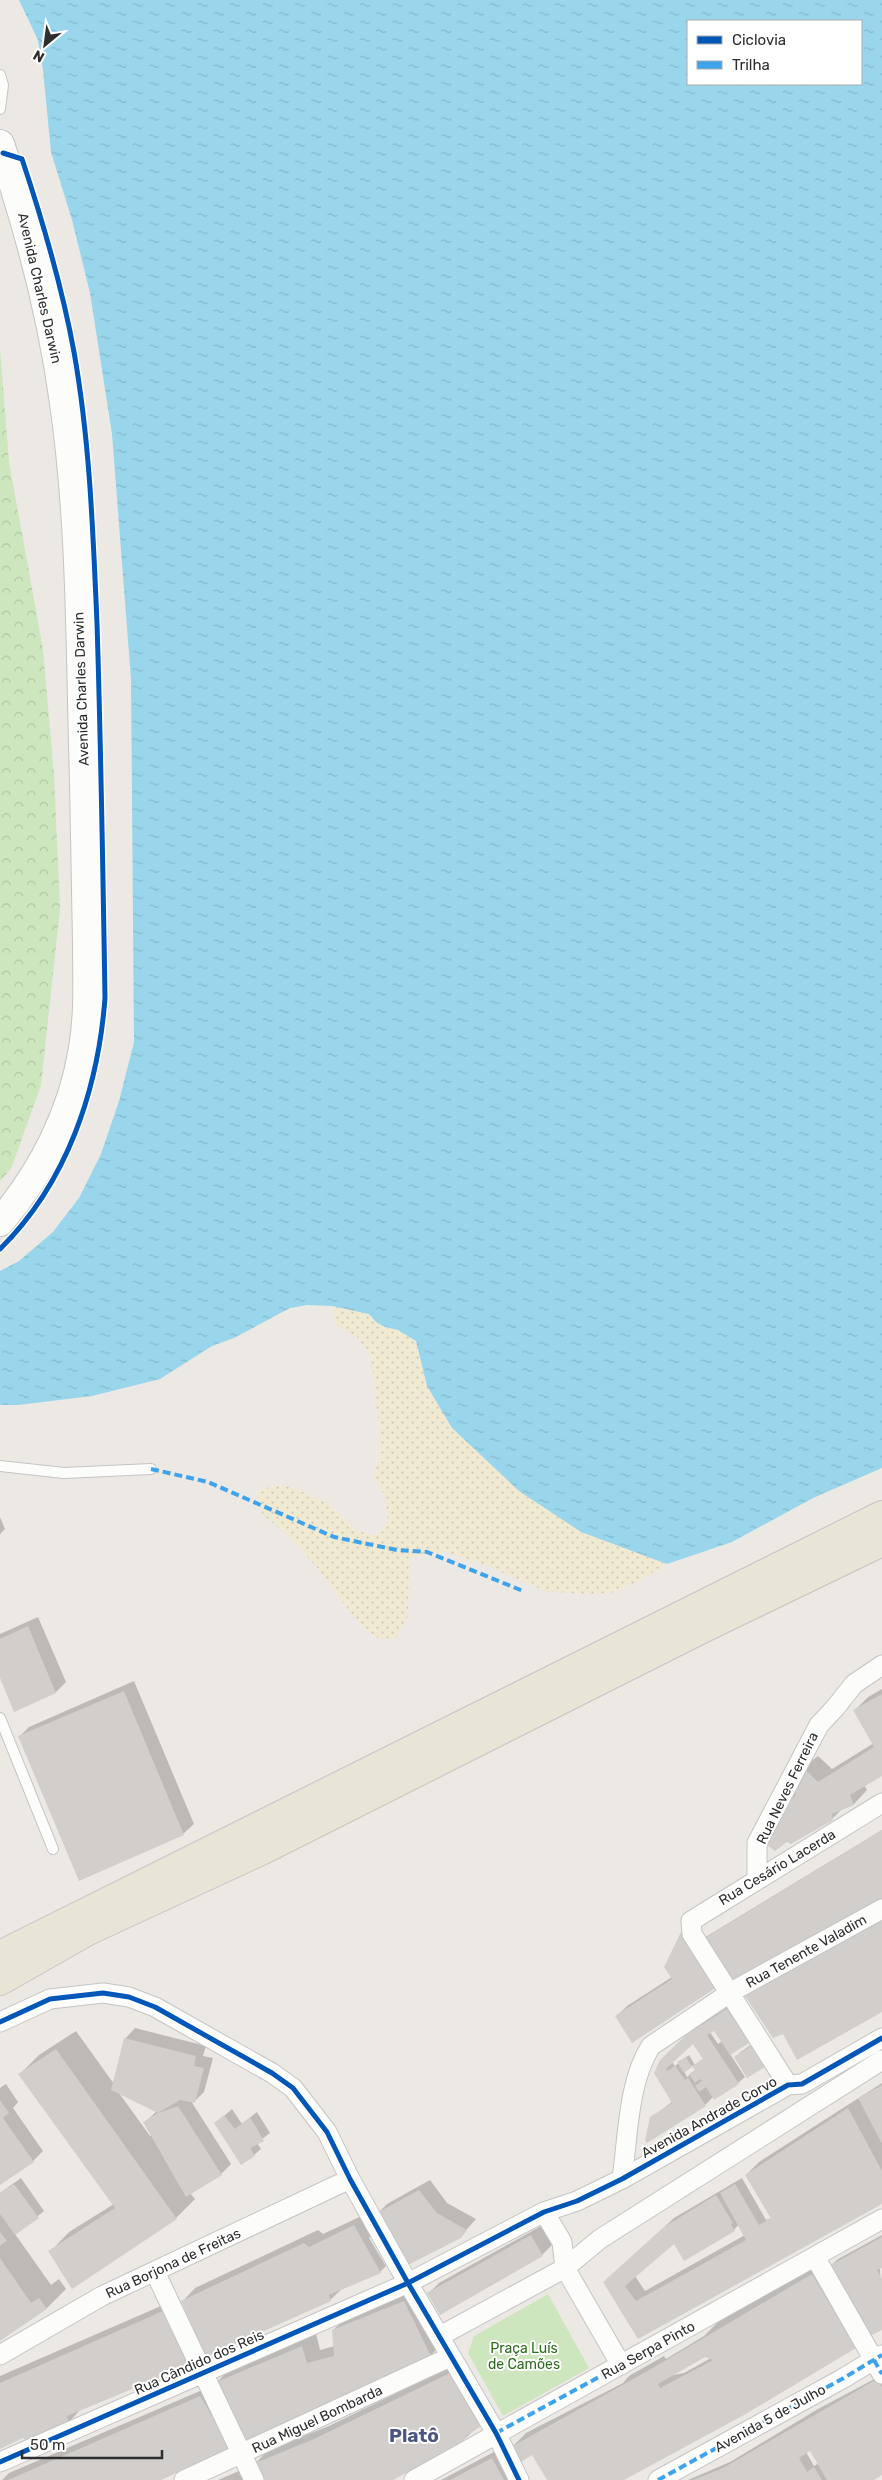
<svg xmlns="http://www.w3.org/2000/svg" width="882" height="2480" font-family="Rubik,sans-serif">
<defs>
<pattern id="forest-crowns" width="20" height="18" patternUnits="userSpaceOnUse" patternTransform="scale(1.25)"><rect width="20" height="18" fill="#cee6be"/><path d="M2 6a3 3 0 1 1 6 0M12 15a3 3 0 1 1 6 0" fill="none" stroke="#b1c6a4"/></pattern>
<pattern id="sand-dots" width="8" height="8" patternUnits="userSpaceOnUse" patternTransform="scale(1.25)"><rect width="8" height="8" fill="#f0ead3"/><path d="M2 2h.1M6 6h.1" fill="none" stroke="#cec9b5" stroke-width="1.8" stroke-linecap="round"/></pattern>
<pattern id="water-ripples" width="26" height="14" patternUnits="userSpaceOnUse" patternTransform="scale(1.25)"><rect width="26" height="14" fill="#99d6ec"/><path d="M2 4q2-2 4 0t4 0M15 11q2-2 4 0t4 0" fill="none" stroke="#84b8cb"/></pattern>
</defs>
<rect width="100%" height="100%" fill="#ece8e4"/>
<path fill="url(#forest-crowns)" d="M0 349 9 462 43 649 54 774 60 909 41 1085 11 1169 0 1181Z"/>
<path fill="url(#sand-dots)" d="M332 1306 369 1314 376 1322 385 1327 398 1330 416 1341 427 1386 581 1532 667 1564 637 1582 611 1593 583 1594 545 1591 487 1566 443 1551 409 1558 408 1616 396 1639 374 1637 353 1616 319 1570 289 1536 262 1514 257 1492 277 1484 294 1488 329 1504 356 1530 376 1536 388 1522 385 1496 373 1477 380 1456V1435L371 1356 357 1337 336 1325Z"/>
<path fill="#cee6be" d="M548 2294 589 2368 503 2416 468 2353 474 2336Z"/>
<path fill="url(#water-ripples)" fill-rule="evenodd" d="M19 0H882V1468L813 1498 732 1542 667 1564 581 1532 519 1491 452 1428 427 1386 416 1341 398 1330 385 1327 376 1322 369 1314 332 1306 307 1305 290 1308 234 1338 212 1346 160 1379 92 1396 18 1405H0V1271L19 1261 53 1232 79 1198 101 1154 119 1101 134 1042 131 679 112 434 90 293 72 220 51 152 43 70 38 40ZM688 21H861V84H688Z"/>
<path fill="#0003" fill-rule="evenodd" d="M0 1517 5 1529 0 1534Z
M38 1617 66 1682 56 1692 15 1711 0 1674V1634Z
M134 1681 194 1824 183 1834 19 1737 29 1727Z
M882 1689V1775L864 1785 867 1790 854 1804 843 1808 832 1819 787 1840 765 1842 810 1762 818 1756 832 1769 874 1743 854 1711 868 1697Z
M882 1830V1898L617 2016 627 2006 672 1977 682 1933 684 1931 704 1938Z
M737 2001 730 2054 745 2077 738 2083 713 2097 705 2105 651 2118 673 2101 656 2073 668 2053 694 2029ZM714 2029 722 2041 718 2044 710 2032ZM693 2042 704 2058 695 2065 689 2055 675 2066 672 2062ZM693 2065 696 2070 687 2077 684 2071Z
M135 2028 206 2046 203 2056 213 2058 204 2092 194 2102 191 2101 231 2164 221 2174 190 2193 195 2199 176 2218 50 2252 69 2232 114 2204 20 2074 39 2055 76 2031 114 2084 125 2039ZM119 2093 157 2111 145 2122 152 2135 150 2136Z
M761 2038 774 2057H735L742 2051Z
M882 2083V2203L639 2338 615 2273 674 2218 742 2178 766 2220 771 2218 746 2175 759 2162ZM739 2224 745 2235 645 2291 635 2276 674 2242 734 2230Z
M6 2084 18 2102 13 2108 43 2151 33 2161 0 2183V2088Z
M232 2109 242 2124 257 2112 270 2133 257 2143 261 2149 254 2155 223 2117Z
M21 2178 44 2211 15 2234 51 2285 59 2279 66 2289 47 2308 0 2340V2193Z
M430 2180 447 2203 476 2219 460 2237 377 2214 387 2204Z
M368 2213 376 2231 369 2238 386 2266 380 2272 343 2288 330 2300 204 2350 190 2364 81 2409 68 2423 23 2436 0 2448V2376L177 2299 192 2329 194 2328 182 2302 195 2288 318 2230 323 2234Z
M541 2226 552 2245 542 2255 429 2293 439 2283Z
M882 2235 880 2267 882 2328 868 2334 855 2347 806 2375 622 2480H548L533 2454 512 2447 526 2433 623 2383 629 2376 664 2356 666 2359 704 2336 717 2323 785 2282 786 2284 826 2262 829 2267 838 2259ZM705 2355 711 2358 684 2373 673 2375Z
M418 2289 437 2349 431 2355 158 2480H2L9 2473 214 2385 229 2370 316 2333 320 2350 335 2346 333 2330 347 2317Z
M450 2367 486 2419 460 2443 391 2480H218L255 2464 268 2450 329 2426Z
M882 2375V2474L872 2480H688L730 2462 818 2409ZM811 2450 819 2463 814 2466 806 2452Z
M505 2446 525 2480H441Z"/>
<path fill="#d1cecb" fill-rule="evenodd" d="M28 1626 56 1693 14 1712 0 1678V1639Z
M124 1691 184 1835 79 1881 18 1736Z
M882 1694V1776L850 1795 854 1805 832 1814 833 1820 791 1844 787 1842 775 1851 764 1843 788 1795 794 1798 796 1794 789 1789 804 1768 818 1782 874 1747 853 1710Z
M882 1830V1899L727 1983 700 1941Z
M882 1912V2012L797 2060 783 2034 773 2038 743 1993Z
M681 1932 717 1987 632 2043 615 2016 672 1979 664 1967Z
M730 2007 752 2041 730 2055 714 2031 707 2035 739 2084 714 2100 706 2087 699 2092 695 2086 702 2081 700 2079 695 2083 689 2074 695 2070 692 2066 703 2059 693 2044 666 2069 667 2071 675 2066 685 2080 688 2078 706 2106 647 2143 645 2140 650 2117 672 2103 654 2073 660 2060 687 2034Z
M124 2038 196 2056 194 2066 204 2068 195 2103 180 2100 158 2113 111 2090Z
M754 2044 768 2065 747 2078 734 2057Z
M56 2049 177 2219 72 2289 48 2251 115 2208 18 2074Z
M686 2057 692 2067 684 2073 677 2062Z
M882 2085V2144L858 2098Z
M0 2100 9 2113 3 2118 34 2162 0 2185Z
M178 2106 222 2175 186 2197 143 2122 158 2113Z
M848 2108 882 2171V2204L638 2339 603 2282 664 2227 716 2195 733 2223 731 2224 735 2231 684 2261 674 2244 625 2286 636 2301 746 2240 720 2193 735 2184 759 2225 771 2218 745 2175Z
M224 2115 235 2129 250 2117 264 2141 250 2148 255 2156 241 2165 214 2123Z
M14 2184 39 2218 15 2235 0 2214V2193Z
M419 2190 437 2213 467 2230 461 2238 406 2266 375 2214Z
M354 2225 381 2273 329 2295 331 2301 206 2357 181 2301 304 2243 309 2247Z
M0 2232 7 2241 0 2246Z
M531 2235 543 2256 440 2315 427 2293Z
M882 2237V2268L877 2270 882 2279V2330L868 2337 829 2266Z
M0 2258 31 2303 39 2298 47 2309 0 2341Z
M812 2274 856 2348 744 2415 624 2480H547L532 2455 521 2462 511 2447 651 2369ZM705 2357 713 2360 660 2388 658 2384Z
M404 2301 431 2356 240 2442 214 2383 302 2346 307 2363 334 2356 332 2330Z
M163 2311 190 2365 67 2416 69 2424 29 2442 23 2438 0 2449V2383Z
M450 2373 480 2427 467 2435 460 2444 393 2480H262L253 2464 314 2439Z
M877 2379 882 2387V2475L874 2480H827L810 2451 799 2458 807 2472 814 2467 822 2480H693L723 2468Z
M200 2396 231 2447 161 2480H8Z
M492 2458 504 2480H450Z"/>
<g fill="none" stroke-linecap="round" stroke-linejoin="round">
<g stroke="#c5c4c5" stroke-width="12">
<path id="lane" d="M0 75 3 85 0 109
M0 1466 64 1473 151 1469
M0 1718 53 1849"/>
</g>
<g stroke="#c5c4c5" stroke-width="21">
<path id="street" d="M757 1879V1843L819 1725 835 1708 854 1684 882 1665
M0 2022 50 1999 103 1993 129 1997 155 2007 272 2073 293 2088 327 2132 350 2179 408 2283 496 2433 519 2480
M788 2085 692 1934 691 1921 882 1803
M622 2179C628 2137 628 2081 651 2046L731 1992 882 1909
M544 2212 562 2242 565 2268 621 2365
M815 2257 882 2374
M155 2272 254 2480
M440 2336 565 2268 600 2239 882 2060
M0 2355 102 2296 350 2179
M0 2462 408 2283 544 2212 577 2201 622 2179 788 2085 802 2084 882 2038
M184 2480 450 2357
M414 2480 882 2219
M658 2480 842 2379 882 2355"/>
</g>
<g stroke="#c5c4c5" stroke-width="30">
<path id="secondary" d="M0 144C29 228 52 315 64 403 82 528 80 656 84 781 85 835 86 889 87 943 87 978 89 1013 83 1048 73 1112 42 1173 0 1222"/>
</g>
<g stroke="#c6c5c4" stroke-width="30">
<path id="primary" d="M0 1955 882 1515
M0 1981 88 1931 261 1851 700 1630 882 1542"/>
</g>
<use href="#lane" stroke="#fcfcfb" stroke-width="10"/>
<use href="#street" stroke="#fcfcfb" stroke-width="19"/>
<use href="#secondary" stroke="#fcfcfb" stroke-width="28"/>
<use href="#primary" stroke="#e8e4d6" stroke-width="28"/>
<path stroke="#3ea3eb" stroke-width="4" stroke-dasharray="8 4" stroke-linecap="butt" d="M151 1469 208 1482 334 1537 397 1550 427 1552 523 1591
M874 2360 882 2374
M496 2433 621 2365
M658 2480 842 2379 882 2355"/>
<g stroke="#fff" stroke-width="8">
<path id="cycleway" d="M0 1249C67 1183 98 1090 105 998 103 873 101 748 97 623 93 533 90 442 74 352 62 286 43 222 22 159L3 153
M0 2022 50 1999 103 1993 129 1997 155 2007 272 2073 293 2088 327 2132 350 2179 408 2283 496 2433 519 2480
M0 2462 408 2283 544 2212 577 2201 622 2179 788 2085 802 2084 882 2038"/>
</g>
<use href="#cycleway" stroke="#0057b8" stroke-width="5"/>
</g>
<g text-anchor="middle" stroke-width="4" stroke-linejoin="round" paint-order="stroke">
<g font-size="14" fill="#2e2e2e" stroke="#fff">
<text transform="translate(40 288) rotate(77)" y="5">Avenida Charles Darwin</text>
<text transform="translate(81 689) rotate(-92)" y="5">Avenida Charles Darwin</text>
<text transform="translate(787 1788) rotate(-64)" y="5">Rua Neves Ferreira</text>
<text transform="translate(777 1867) rotate(-31)" y="5">Rua Cesário Lacerda</text>
<text transform="translate(806 1951) rotate(-29)" y="5">Rua Tenente Valadim</text>
<text transform="translate(709 2117) rotate(-29)" y="5">Avenida Andrade Corvo</text>
<text transform="translate(173 2263) rotate(-25)" y="5">Rua Borjona de Freitas</text>
<text transform="translate(648 2350) rotate(-29)" y="5">Rua Serpa Pinto</text>
<text transform="translate(199 2362) rotate(-24)" y="5">Rua Cândido dos Reis</text>
<text transform="translate(770 2418) rotate(-29)" y="5">Avenida 5 de Julho</text>
<text transform="translate(317 2419) rotate(-25)" y="5">Rua Miguel Bombarda</text>
</g>
<g font-size="14" fill="#2c6e1b" stroke="#fff">
<text x="524" y="2353">Praça Luís<tspan x="524" dy="16">de Camões</tspan></text>
</g>
<g font-size="19" font-weight="bold" fill="#4d5680" stroke="#fff">
<text x="414" y="2442">Platô</text>
</g>
</g>
<rect x="687" y="20" width="175" height="65" fill="#ffffff" stroke="#ababab"/>
<rect x="697" y="36" width="25" height="8" fill="#0057b8" stroke="#ababab"/>
<text x="732" y="45" font-size="15" fill="#2e2e2e">Ciclovia</text>
<rect x="697" y="61" width="25" height="8" fill="#3ea3eb" stroke="#ababab"/>
<text x="732" y="70" font-size="15" fill="#2e2e2e">Trilha</text>
<g transform="translate(45 45) rotate(209)" stroke="#ffffff" stroke-width="4" paint-order="stroke">
<path d="M0-4L9 19L0 12L-9 19Z" fill="#2e2e2e"/>
<text y="-8" font-size="14" font-weight="bold" text-anchor="middle" fill="#2e2e2e">N</text>
</g>
<path d="M22 2450v8h140v-8" fill="none" stroke="#2e2e2e" stroke-width="2.5"/>
<text x="30" y="2450" font-size="15" fill="#2e2e2e" stroke="#ffffff" stroke-width="4" paint-order="stroke">50 m</text>
</svg>
